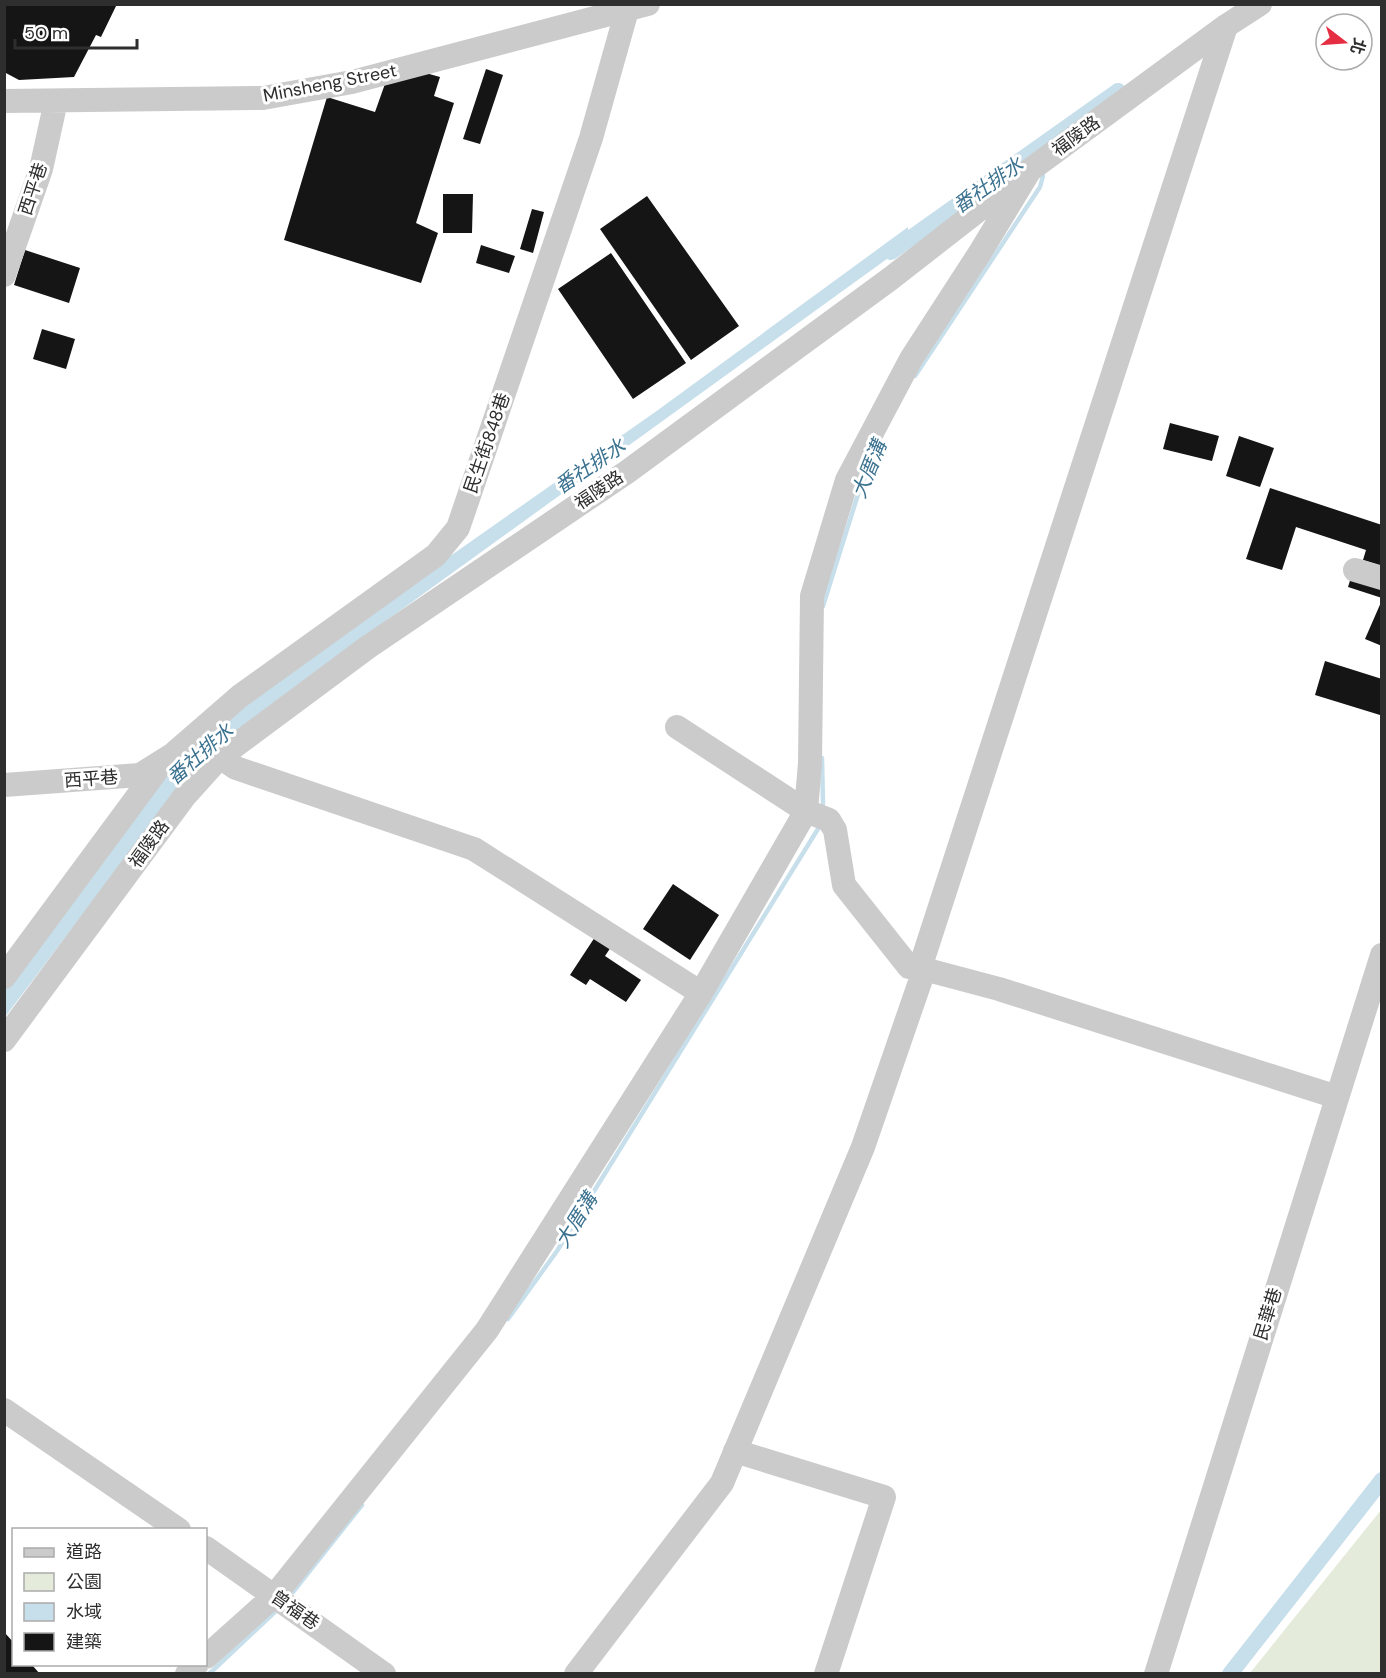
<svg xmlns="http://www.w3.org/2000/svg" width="1386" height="1678" font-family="'DM Sans','Noto Sans TC',sans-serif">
<rect width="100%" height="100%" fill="#fff"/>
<path fill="#e4ebdb" d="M1381 1510V1673H1250Z"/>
<path fill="#c7dfeb" d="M908 227 909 243 300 683 197 763 185 754 295 665 658 410Z
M170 767 185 779 5 1017V982Z"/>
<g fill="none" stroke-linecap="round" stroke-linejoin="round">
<path stroke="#c7dfeb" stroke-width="4.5" d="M1053 137 1054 136
M915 376 1040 187 1043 176
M823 606 860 488 880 442
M822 758 823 804
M508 1319 557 1251 821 824
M293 1592 362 1505
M209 1674 279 1608"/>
<path stroke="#c7dfeb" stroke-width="16" d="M891 252 1118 91
M162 787 168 779 209 744
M1230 1674 1382 1480"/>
</g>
<path fill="#151515" d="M4 4H117L101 37 96 35 74 77 19 80 4 72Z
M486 69 503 75 480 144 463 139Z
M415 70 440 77 434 96 454 103 416 223 438 233 421 283 284 240 327 97 375 112 386 81Z
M443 194H473L472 233H443Z
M647 196 739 326 691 360 600 229Z
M532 209 544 212 533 253 520 249Z
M481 245 515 256 509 273 476 263Z
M25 250 80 268 69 303 14 285Z
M611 253 686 363 633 399 558 289Z
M42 329 75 339 66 369 33 359Z
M1170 423 1219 436 1212 461 1163 449Z
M1239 436 1274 448 1260 487 1226 476Z
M1270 488 1382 525V566L1363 560 1366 550 1296 527 1282 570 1246 559Z
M1353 571 1382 581V598L1348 587Z
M1382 600V646L1365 639Z
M1325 661 1382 679 1380 715 1315 695Z
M673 884 719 915 690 960 643 929Z
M595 937 611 947 605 956 641 980 626 1002 590 979 586 985 570 975Z
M5 1633 14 1643V1665H32L40 1674H5Z"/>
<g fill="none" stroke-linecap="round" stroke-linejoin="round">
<path stroke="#cbcbcb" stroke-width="24" d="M4 101 263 98 352 82 648 4
M4 275 41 169 56 101
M1355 570 1382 578
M677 727 806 811 829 820 835 830 844 885 909 967 920 968 999 989 1337 1097
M220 757 236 768 474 849 701 993
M4 785 140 775 172 755 240 696 436 555 458 528 591 138 627 10
M4 977 160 766
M4 1040 184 797 220 757 368 647 627 472 890 279 1030 170 1226 26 1260 4
M4 1410 179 1530
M735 1451 884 1497 826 1674
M206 1548 384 1674
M206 1657 275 1595 487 1330 701 993 806 811 810 763 812 596 847 480 911 359 981 251 1030 170
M187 1674 197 1664
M576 1674 722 1483 863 1147 921 979 920 968 1226 26
M1156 1674 1382 955"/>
</g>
<g text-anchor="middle" stroke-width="6" stroke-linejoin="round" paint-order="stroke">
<g font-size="18" fill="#2e2e2e" stroke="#fff">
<text transform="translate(330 83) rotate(-11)" y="6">Minsheng Street</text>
<text transform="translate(1076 136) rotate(-36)" y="6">福陵路</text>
<text transform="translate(33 189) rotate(-72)" y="6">西平巷</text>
<text transform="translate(487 443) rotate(-71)" y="6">民生街848巷</text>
<text transform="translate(599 490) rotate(-34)" y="6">福陵路</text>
<text transform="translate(91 779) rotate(-4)" y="6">西平巷</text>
<text transform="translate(149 844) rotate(-54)" y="6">福陵路</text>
<text transform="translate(1268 1314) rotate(-73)" y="6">民華巷</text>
<text transform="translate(295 1610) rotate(35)" y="6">曾福巷</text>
</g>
<g font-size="20" font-style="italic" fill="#3b7290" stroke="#fff">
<text transform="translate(988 185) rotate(-35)" y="7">番社排水</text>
<text transform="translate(590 466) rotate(-34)" y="7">番社排水</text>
<text transform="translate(869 469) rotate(-68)" y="7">大厝溝</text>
<text transform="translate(200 754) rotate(-41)" y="7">番社排水</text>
<text transform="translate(576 1220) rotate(-58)" y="7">大厝溝</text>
</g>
</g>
<rect width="1386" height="1678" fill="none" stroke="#2e2e2e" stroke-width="12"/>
<rect x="12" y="1528" width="195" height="138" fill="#ffffff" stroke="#ababab" stroke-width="1.5"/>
<rect x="24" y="1548" width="30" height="9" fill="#cbcbcb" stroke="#ababab" stroke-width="1.5"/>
<text x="66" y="1558" font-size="18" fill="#2e2e2e">道路</text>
<rect x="24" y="1573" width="30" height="18" fill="#e4ebdb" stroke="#ababab" stroke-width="1.5"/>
<text x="66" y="1588" font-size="18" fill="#2e2e2e">公園</text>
<rect x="24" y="1603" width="30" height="18" fill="#c7dfeb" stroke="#ababab" stroke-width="1.5"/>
<text x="66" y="1618" font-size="18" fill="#2e2e2e">水域</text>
<rect x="24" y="1633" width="30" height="18" fill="#151515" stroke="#ababab" stroke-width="1.5"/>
<text x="66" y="1648" font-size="18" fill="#2e2e2e">建築</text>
<g transform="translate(1344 42) rotate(107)"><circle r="28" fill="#ffffff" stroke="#ababab" stroke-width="1.5"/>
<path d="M0-4.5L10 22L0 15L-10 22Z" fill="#e62e43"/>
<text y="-9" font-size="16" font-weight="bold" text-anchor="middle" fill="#2e2e2e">北</text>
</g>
<path d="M15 39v9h122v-9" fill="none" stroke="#2e2e2e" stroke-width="3"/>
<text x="24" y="39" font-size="18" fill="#2e2e2e" stroke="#ffffff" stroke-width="4.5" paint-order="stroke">50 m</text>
</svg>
